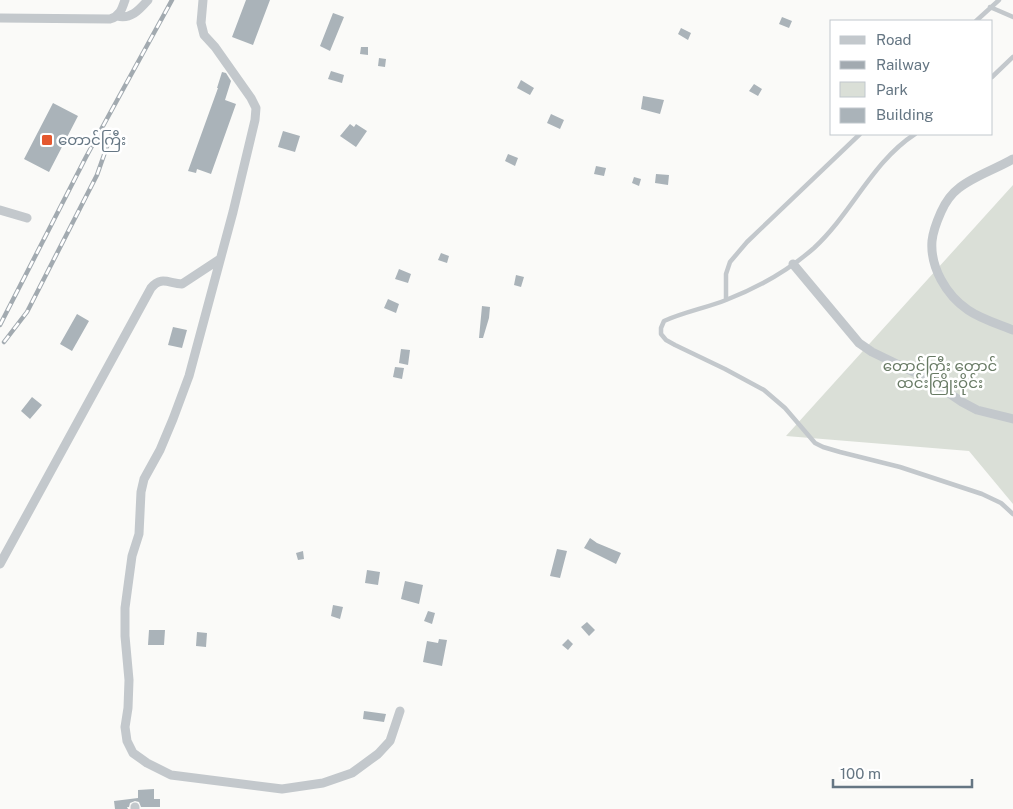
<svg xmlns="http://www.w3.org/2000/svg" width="1013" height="809" font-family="'Public Sans','Noto Sans Myanmar',sans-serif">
<rect width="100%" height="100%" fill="#fafaf8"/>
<path fill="#dadfd7" d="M1013 185V504L969 451 786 436Z"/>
<path fill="#aab3b9" d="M246 0H270L253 45 232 37Z
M333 13 344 17 330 51 320 46Z
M782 17 792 21 789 28 779 24Z
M681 28 691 33 688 40 678 34Z
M361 47H368V55L360 54Z
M379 58 386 59 385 67 378 66Z
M331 71 344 75 342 83 328 79Z
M222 72 226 73 231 81 225 100 236 104 211 174 197 169 196 173 188 171 218 88H217Z
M521 80 534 88 530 95 517 88Z
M754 84 762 89 758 96 749 91Z
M643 96 664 100 660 114 641 109Z
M53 103 78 116 49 172 24 159Z
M551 114 564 120 560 129 547 123Z
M350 124 354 127 356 124 367 131 356 147 340 136Z
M283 131 300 136 295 152 278 147Z
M508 154 518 158 515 166 505 161Z
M596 166 606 168 604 176 594 174Z
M656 174 669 175 668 185 655 183Z
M634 177 641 179 639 186 632 183Z
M441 253 449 256 447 263 438 260Z
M399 269 411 274 408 283 395 279Z
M516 275 524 277 521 287 514 285Z
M388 299 399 304 396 313 384 308Z
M482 306 490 307 489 318 483 338H479Z
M77 314 89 321 72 351 60 344Z
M173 327 187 330 182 348 168 345Z
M401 349 410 350 408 365 399 363Z
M395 367 404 368 402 379 393 377Z
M32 397 42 405 30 419 21 411Z
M590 538 597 543 621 553 616 564 584 548Z
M557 549 567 551 560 578 550 576Z
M303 551 304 559 298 560 296 553Z
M367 570 380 572 378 585 365 583Z
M405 581 423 585 419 604 401 599Z
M333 605 343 607 340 619 331 616Z
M428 611 435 613 432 624 424 621Z
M587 622 595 630 589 636 581 627Z
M149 630H165L164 645H148Z
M197 632 207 633 206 647 196 646Z
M439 639 447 640 442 666 423 662 427 641 438 643Z
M568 639 573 644 568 650 562 645Z
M364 711 386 714 384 722 363 719Z
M154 789V799H160V807H141L139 802 135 801 130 803 129 807H127L128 809H115L114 801 138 798V790Z"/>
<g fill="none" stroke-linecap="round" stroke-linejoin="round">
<path stroke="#c3c8cc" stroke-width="4.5" d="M990 7 1013 17
M976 21 999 0
M992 77 1013 57
M915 134C872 162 852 213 814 248 789 270 757 288 726 300 706 308 684 312 664 321L661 328V334L666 340 675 345 725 369 764 390 785 408 815 443 823 447 840 452 900 467 982 494 1001 503 1013 514
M726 300V274L730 262 747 242 860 134"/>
<path stroke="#c3c8cc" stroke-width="9" d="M203 0 201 23 204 35 215 47 251 98 256 108 255 120 233 212 189 376 173 419 160 450 144 479 141 492 139 534 132 556 125 608V636L129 680 128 708 125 727 127 741 133 753 147 763 171 775 282 789 323 783 352 773 378 754 390 741 400 711
M117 16C131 20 140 9 148 0
M0 18 110 19C120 16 122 9 125 0
M1013 159C996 169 974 176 959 188 951 194 945 203 941 212 937 221 933 231 932 241 930 267 946 295 968 310 981 319 998 324 1013 330
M0 210 27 218
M793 264 859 343 872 352 928 379 962 402 977 410 1013 419
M0 564 151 288C161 276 168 283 182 284L220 259
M135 807V809"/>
<g stroke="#a2aab0" stroke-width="4.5">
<path id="rail" d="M0 325 86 157 172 0
M4 342 27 312 97 175 111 135"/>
</g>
<use href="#rail" stroke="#fff" stroke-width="2.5" stroke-dasharray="8" stroke-linecap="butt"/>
</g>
<rect fill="#e4572e" stroke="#fff" stroke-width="2" x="41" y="134" width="12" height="12" rx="2.5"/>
<g text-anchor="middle" stroke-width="5" stroke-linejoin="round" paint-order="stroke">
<g font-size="15" fill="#657683" stroke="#fff" text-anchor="start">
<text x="58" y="145">တောင်ကြီး</text>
</g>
<g font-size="15" fill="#687a64" stroke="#fff">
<text x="940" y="371">တောင်ကြီး တောင်<tspan x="940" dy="17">ထင်းကြိုးဝိုင်း</tspan></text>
</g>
</g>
<rect x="830" y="20" width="162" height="115" fill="#ffffff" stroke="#c1c8cd"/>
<rect x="840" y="36" width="25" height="8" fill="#c3c8cc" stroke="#c1c8cd"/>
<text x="876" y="45" font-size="15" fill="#657683">Road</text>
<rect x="840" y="61" width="25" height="8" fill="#a2aab0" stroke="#c1c8cd"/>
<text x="876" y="70" font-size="15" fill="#657683">Railway</text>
<rect x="840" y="82" width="25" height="15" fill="#dadfd7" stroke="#c1c8cd"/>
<text x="876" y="95" font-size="15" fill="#657683">Park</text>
<rect x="840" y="108" width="25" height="15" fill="#aab3b9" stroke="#c1c8cd"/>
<text x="876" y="120" font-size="15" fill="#657683">Building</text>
<path d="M833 779v8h139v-8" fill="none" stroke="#657683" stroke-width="2.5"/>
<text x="840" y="779" font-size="15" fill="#657683" stroke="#ffffff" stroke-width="4" paint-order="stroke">100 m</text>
</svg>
